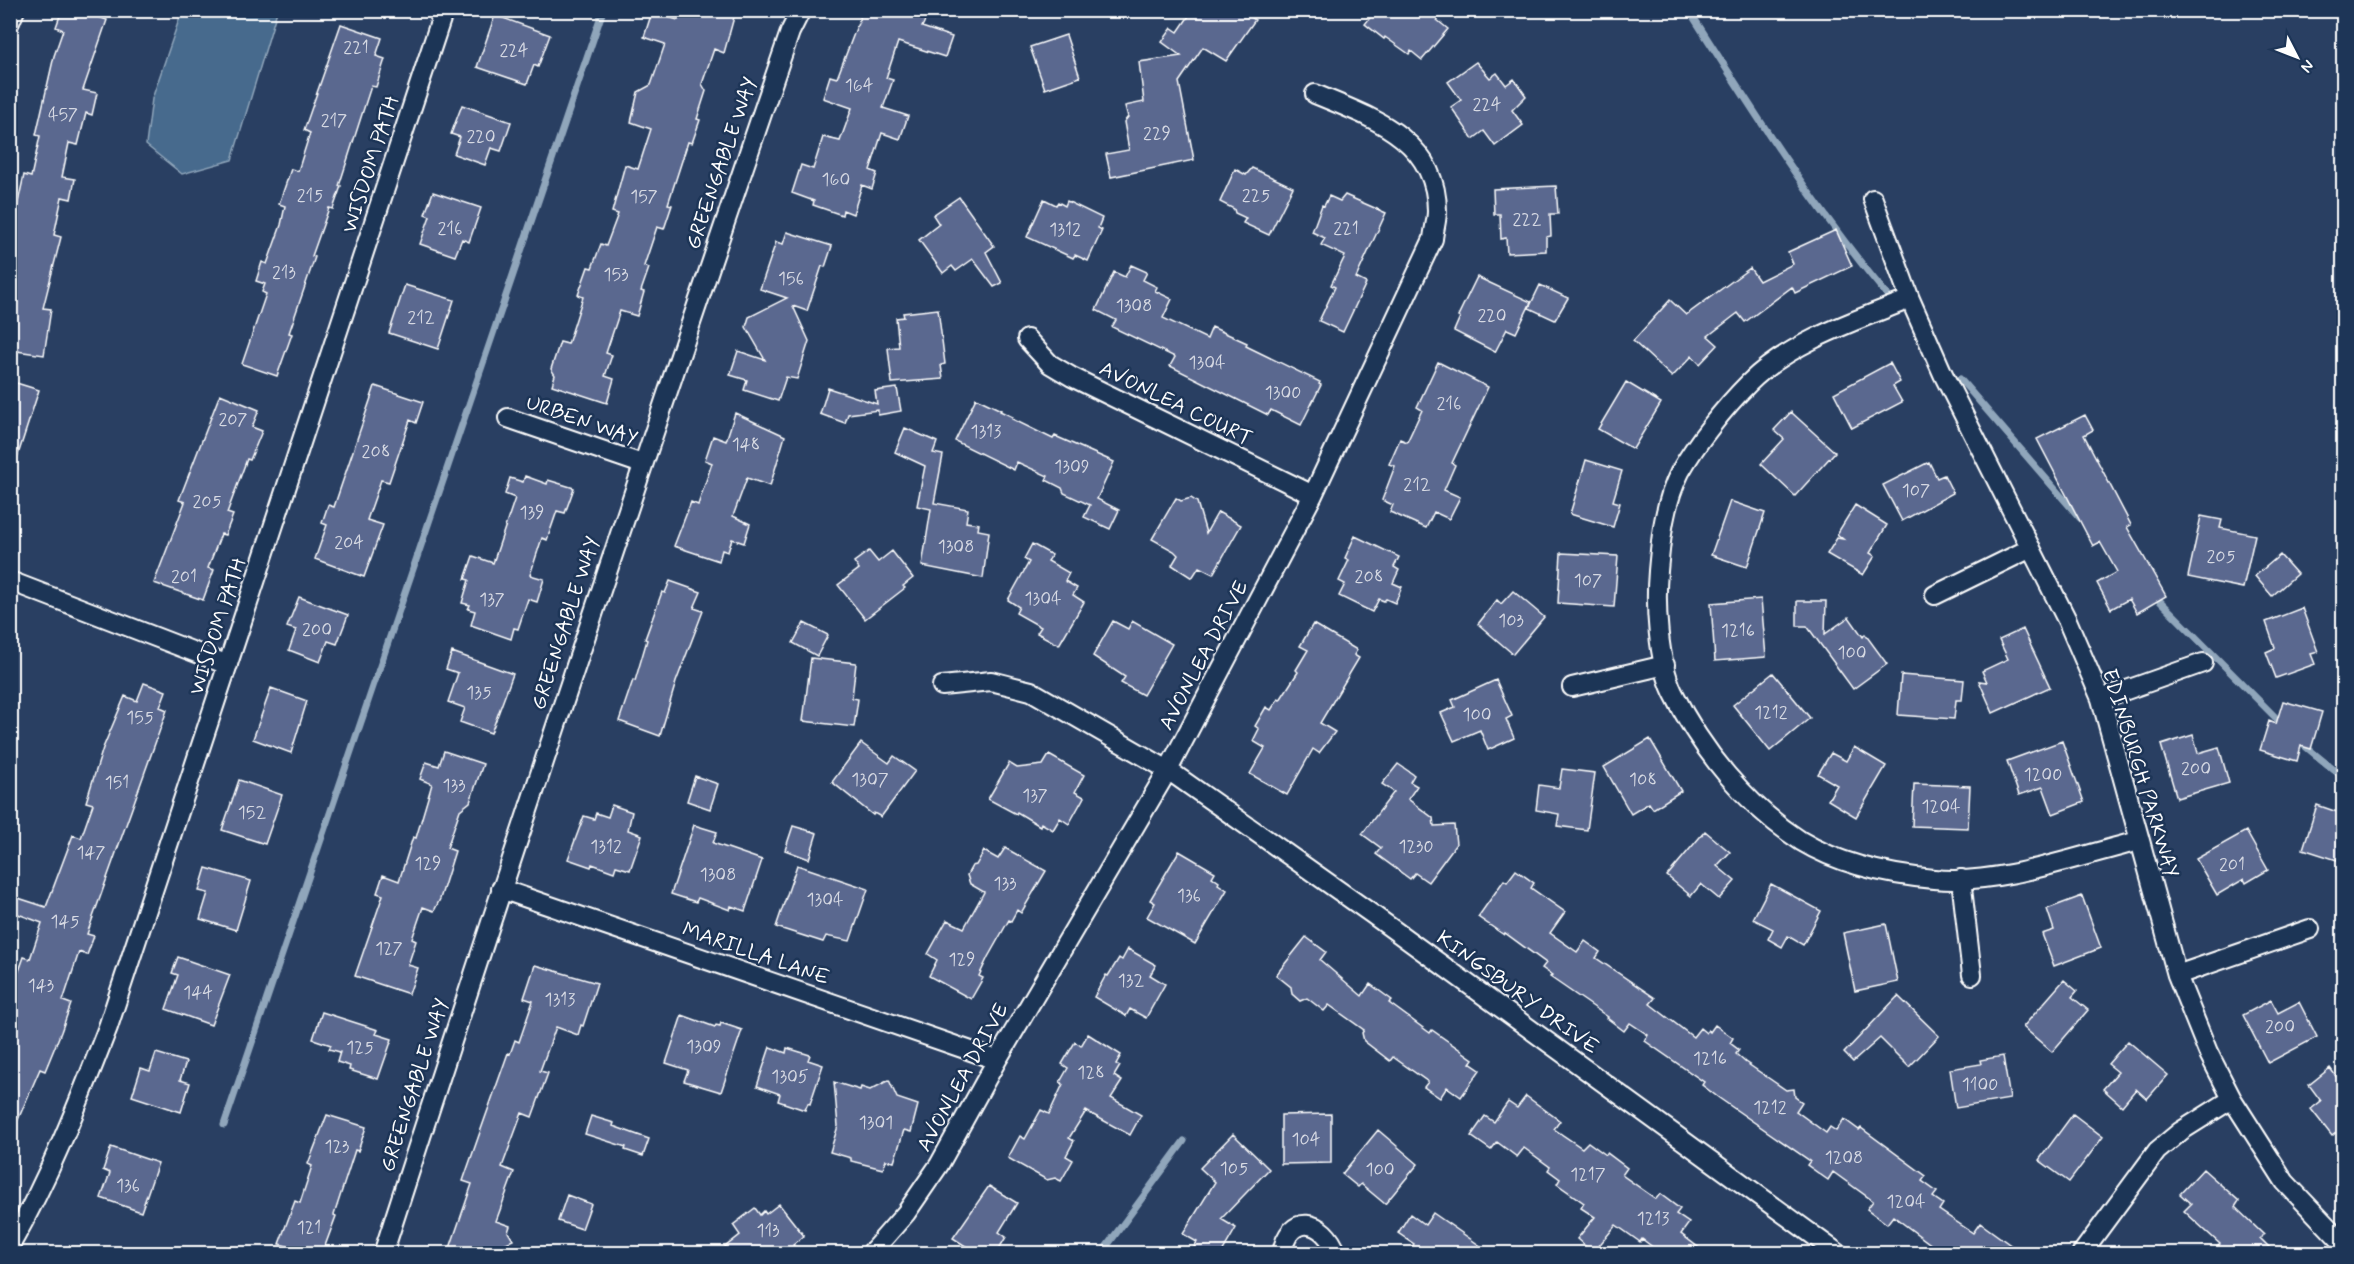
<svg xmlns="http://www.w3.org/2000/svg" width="2354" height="1264" font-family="Mynerve,sans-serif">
<rect width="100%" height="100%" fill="#293f62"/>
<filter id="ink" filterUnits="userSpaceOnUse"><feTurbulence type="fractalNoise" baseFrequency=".0167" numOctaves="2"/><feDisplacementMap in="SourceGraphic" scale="12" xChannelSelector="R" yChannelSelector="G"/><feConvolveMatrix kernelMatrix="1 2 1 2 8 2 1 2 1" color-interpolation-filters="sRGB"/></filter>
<g filter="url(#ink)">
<path fill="#466a8d" stroke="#90a6bb" stroke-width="1.5" d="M182 11H277L232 160 182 174 146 145 152 99Z"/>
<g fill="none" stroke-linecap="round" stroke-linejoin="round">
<path stroke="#90a6bb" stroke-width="7" d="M1689 10C1753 111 1816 211 1893 302
M1960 379 2080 518
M2154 595 2284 726
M2300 742 2344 778
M224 1125 603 10
M1101 1254 1184 1141"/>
</g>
<path fill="#5a678f" stroke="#fff" stroke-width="1.5" d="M62 10H79L107 20 83 90 97 93 92 115 86 113 78 145 69 143 62 177 75 179 71 199 62 197 54 235 61 237 43 308 51 309 44 355 10 350V272L16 252 10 251V224L13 225 24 175 31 177 40 136 36 135 54 56 63 30 56 27Z
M681 10H736L724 53 714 49 702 84 706 91 697 119 700 120 692 143 688 142 668 204 672 205 664 229 657 227 644 266 649 268 641 291 644 292 637 316 620 311 606 353 612 355 605 376 614 379 607 403 552 385 555 375 551 369 560 342 568 344 583 297 578 295 588 267 592 268 601 244 606 246 618 214 612 212 625 165 638 169 651 129 631 122 638 92 651 85 665 44 644 37 652 12 678 20Z
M863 10H930L922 27 952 37 945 57 898 42 886 78 893 80 883 108 908 116 900 139 882 133 870 170 877 173 872 189 862 185 853 214 843 210 842 215 813 205 814 201 792 193 801 165 813 169 823 137 840 141 852 108 823 98 830 76 837 78Z
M1193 10H1241L1255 20 1226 61 1203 47 1179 82 1194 160 1111 177 1106 154 1129 150 1124 122 1128 117 1125 106 1144 102 1139 62 1181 56 1162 42 1172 28 1178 32Z
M1376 10H1445L1437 20 1448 29 1422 60 1411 51 1409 54 1385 37 1384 39 1365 24Z
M495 15 550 35 538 67 534 65 527 84 477 67Z
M341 24 382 38 376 56 385 59 376 87 371 86 339 186H341L333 209 329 208 312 256 315 257 289 333 292 334 277 376 242 364 266 294 262 292 265 284 256 281 262 262 267 264 281 225 285 206 279 204 291 169 298 171 310 133 304 130Z
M1066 35 1080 77 1045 89 1030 47Z
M1476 62 1490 78 1497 73 1506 85 1514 79 1526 96 1512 110 1523 125 1495 146 1484 131 1473 139 1451 107 1461 100 1448 82Z
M462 105 511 122 501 151 491 148 485 165 454 154 460 137 451 134Z
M1252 168 1293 187 1269 235 1243 223 1246 218 1235 213 1234 209 1220 202 1235 169 1246 175Z
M1556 186 1558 214H1550L1551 236 1546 237V251L1507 253 1506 238 1501 239 1500 214H1494L1493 189Z
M433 192 481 208 469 242 462 239 455 256 420 244 430 216 425 214Z
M1345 195 1386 213 1356 278 1366 283 1343 332 1319 321 1335 287 1331 285 1345 256 1321 245 1325 238 1312 232 1322 205 1324 206 1329 196 1340 201Z
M959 197 994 246 986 252 1002 283 994 287 973 259 956 271 952 266 943 273 919 240 939 224 933 215Z
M1044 199 1056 205 1058 202 1065 206 1067 201 1102 218 1098 228 1102 230 1088 261 1075 255 1073 258 1071 257 1027 237Z
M1836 230 1852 266 1795 293 1792 287 1745 322 1738 313 1708 336 1718 345 1700 364 1692 356 1672 377 1633 341 1670 300 1686 315 1750 268 1759 281 1793 264 1788 252Z
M787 232 832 246 825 267 822 266 807 311 793 306 809 341 797 379 786 377 778 401 744 390 747 380 730 375 738 351 765 360 746 327 749 317 787 298 760 289 776 242 783 244Z
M1131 265 1147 272 1143 280 1157 287 1155 291 1172 299 1163 318 1207 339 1212 327 1247 343 1246 346 1320 382 1319 384 1321 385 1301 425 1271 410 1268 415 1170 366 1175 357 1112 327 1116 320 1096 310 1114 272 1125 277Z
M1477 277 1531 302 1516 333 1507 329 1495 352 1454 331 1460 317 1458 316Z
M405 285 454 300 438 349 389 333Z
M1540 285 1568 298 1555 320 1529 308Z
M938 309 945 364 941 365 943 379 892 383 888 348 899 347 896 318 904 317 903 313Z
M1438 362 1488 387 1452 463 1455 465 1444 490 1460 497 1449 519 1434 512 1426 528 1390 512 1393 505 1382 500 1395 466 1389 464 1400 439 1407 442 1422 410 1417 407Z
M1890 363 1900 382 1893 386 1902 402 1852 428 1834 393Z
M10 381 39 390 14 467 10 466Z
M1626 382 1661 403 1633 449 1598 429Z
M375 386 423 402 416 423 410 420 389 482 381 480 367 520 383 525 364 577 315 559 327 525 322 523 328 505 334 507Z
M828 388 877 404 875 391 897 388 901 411 878 415V410L848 414 845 423 820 414Z
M220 394 259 410 252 427 262 431 250 460 247 459 227 513 233 515 225 535 221 534 208 568 214 570 203 600 154 583 185 502 179 500Z
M976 398 1001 410 1000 411 1013 417 1012 419 1053 439 1055 436 1114 462 1097 499 1119 510 1110 529 1084 517 1090 505 1064 493 1062 488 1046 480 1048 476 1017 462 1014 470 955 441Z
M1791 412 1835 452 1795 496 1761 464 1784 439 1774 430Z
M735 413 785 436 770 486 747 478 733 516 750 524 744 543 732 539 728 552 722 550 719 561 674 546 691 502 698 505 712 463 705 460 713 436 726 441Z
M2085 415 2093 430 2084 435 2131 525 2127 527 2166 596 2137 613 2129 599 2111 609 2097 583 2117 572 2100 542 2093 546 2037 439Z
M905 428 937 442 933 453 943 455 934 503 968 509 966 522 979 524 978 530 989 532 983 578 922 566 931 509 917 506 925 466 895 452Z
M1586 460 1622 471 1613 501 1620 503 1613 527 1570 514Z
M1929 462 1937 478 1944 475 1953 493 1902 521 1883 485Z
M525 476 547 484 548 480 574 488 565 513 557 511 547 540 542 538 530 575 544 579 537 602 528 599 518 629 514 628 511 639 471 625 475 611 468 609 470 605 462 603 469 580 465 579 473 556 493 563 515 498 505 494 510 478 523 482Z
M1176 498 1181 501 1191 498 1197 502 1206 533 1218 512 1241 525 1213 574 1199 567 1192 578 1172 565 1178 555 1174 551 1152 539Z
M1730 501 1765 513 1747 567 1711 555Z
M1855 505 1887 525 1870 553 1875 556 1863 575 1827 554 1837 538 1843 539 1837 534Z
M2201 516 2222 520 2220 528 2255 535 2243 588 2188 577Z
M1355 536 1399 557 1394 567 1399 570 1393 583 1402 587 1395 603 1386 599 1384 601 1379 599 1372 612 1339 596 1345 584 1339 581 1349 560 1345 558Z
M1032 544 1052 555 1048 561 1069 573 1065 581 1077 588 1073 595 1084 602 1059 645 1037 633 1041 627 1016 613 1019 607 1008 600 1029 562 1024 559Z
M869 551 878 562 892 551 913 578 903 586 905 588 865 619 838 585 859 569 854 562Z
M1561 553 1618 556 1614 607 1558 603Z
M2280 555 2297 574 2272 596 2255 576Z
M670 581 701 592 694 608 703 611 676 682 660 736 619 721 633 680 635 681 647 640 645 639 662 592 665 593Z
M1513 591 1544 617 1513 654 1478 624 1497 600 1501 604Z
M299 597 348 615 337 644 328 641 320 662 289 650 296 630 287 627Z
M1761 599 1766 657 1715 661 1711 603Z
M1797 601H1826L1825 634 1849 617 1863 637 1865 634 1887 664 1853 689 1807 626H1797Z
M2302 608 2318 652 2311 654 2315 664 2276 678 2266 652 2275 648 2266 622Z
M1113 621 1128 629 1132 621 1172 644 1143 695 1121 683 1125 677 1093 656Z
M804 623 828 635 817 656 793 643Z
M1313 624 1357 650 1354 655 1359 658 1320 723 1335 732 1319 753 1313 749 1287 795 1250 774 1265 748 1253 741 1259 729 1255 726 1266 707 1271 710 1278 699 1280 700 1298 672 1296 670 1308 650 1300 646Z
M2023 629 2050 687 1993 713 1979 681 1987 682 1982 671 2008 659 1999 640Z
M452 652 513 674 491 733 460 722 465 708 448 702 458 673 446 669Z
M811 658 856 663 852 698 858 699 854 727 803 721Z
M1773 673 1810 718 1770 751 1733 705Z
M1901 675 1964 680 1962 700H1956L1954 719 1898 715Z
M1496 680 1512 716 1506 719 1514 738 1488 750 1480 730 1454 741 1441 713 1455 707 1452 700Z
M144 683 166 691 160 707 167 710 87 934 94 936 87 955 79 952 63 1001 71 1004 61 1032 45 1071 40 1069 10 1138V996L24 957 30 959 42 923 10 911V901L12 896 46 907 73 835 81 838 93 804 86 802 103 748 125 696 137 701Z
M271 688 307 701 291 753 253 739Z
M2283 701 2322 712 2311 749 2301 746 2297 761 2260 750 2269 721 2276 724Z
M2193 735 2198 753 2219 747 2229 783 2177 798 2161 745Z
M1650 739 1681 791 1653 809 1649 803 1631 814 1604 767Z
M2062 741 2084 802 2053 814 2043 787 2019 795 2007 761Z
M861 743 889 763 894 756 915 771 881 817 874 813 873 815 832 782Z
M1854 747 1886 766 1856 817 1828 800 1837 785 1818 774 1831 753 1846 761Z
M444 751 483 764 470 802 460 810 447 848 455 851 440 899 434 911 423 907 412 939 416 941 408 965 418 968 409 994 355 976 383 895 377 893 383 875 399 881 413 837 416 838 432 784 420 779 426 762 439 766Z
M1049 755 1084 775 1075 792 1084 797 1069 824 1060 818 1053 830 1041 823 1040 826 1017 812 1016 814 988 799 1009 763 1017 768 1043 765Z
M1398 764 1414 775 1410 782 1417 786 1408 799 1433 818 1434 826 1454 825 1456 844 1428 882 1415 873 1410 879 1376 854 1381 848 1362 834 1394 792 1382 784Z
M1562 769 1595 773 1587 830 1557 826 1559 814 1536 810 1539 785 1559 788Z
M695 776 718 784 710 809 687 801Z
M239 780 282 795 265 844 222 830Z
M1914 784 1970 786 1968 828 1912 826Z
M612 805 632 812 628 830 642 835 630 870 616 866 614 872 592 864 591 867 568 859 584 816 594 819 596 813 608 817Z
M2317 805 2343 814V862L2303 849Z
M694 825 717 832 713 843 762 860 745 911 731 906 730 910 698 898 696 902 671 894Z
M793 826 817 833 809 859 785 850Z
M1705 831 1730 852 1717 866 1735 881 1719 899 1701 884 1691 896 1667 876Z
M2246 831 2268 870 2246 883 2244 879 2217 895 2196 859Z
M1005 848 1046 871 1021 913 1017 910 1011 921 1009 920 988 957 979 976 983 978 971 999 929 976 937 960 928 954 947 920 964 928 984 892 970 884 967 875 972 866 976 865 984 851 998 859Z
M1179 851 1215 872 1212 877 1219 882 1218 884 1227 890 1195 944 1147 917 1155 903 1150 900Z
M797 865 868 889 850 941 826 936 823 942 776 927Z
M206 868 251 881 236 930 200 919 208 893 199 891Z
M1516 870 1534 883 1531 888 1565 912 1550 933 1577 952 1585 941 1600 952 1596 958 1655 998 1650 1004 1693 1037 1700 1028 1706 1033 1708 1030 1710 1032 1715 1025 1733 1038 1730 1043 1739 1050 1736 1054 1745 1062 1786 1090 1794 1089 1795 1097 1802 1102 1796 1111 1826 1133 1830 1127 1836 1131 1844 1119 1859 1130 1861 1128 1926 1176 1922 1181 1937 1192 1933 1197 1943 1204 1939 1210 1973 1233 1980 1223 2023 1254H1928L1933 1246 1893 1216 1887 1224 1867 1209 1873 1201 1833 1172 1828 1180 1807 1165 1810 1161 1719 1098 1702 1085 1704 1082 1645 1041 1648 1035 1630 1023 1624 1031 1607 1018 1608 1017 1550 977 1552 975 1542 968 1546 963 1505 933 1504 935 1478 917 1504 880 1507 882Z
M1771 884 1821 911 1803 945 1788 936 1782 947 1768 939 1773 929 1753 919Z
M2082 896 2101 948 2054 966 2042 934 2054 930 2047 909Z
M1886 924 1898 982 1855 991 1843 933Z
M1306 937 1326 952 1320 960 1362 996 1370 984 1392 1000 1389 1003 1430 1033 1432 1030 1473 1059 1470 1063 1480 1070 1461 1097 1447 1087 1440 1098 1424 1087 1428 1082 1393 1057 1390 1061 1364 1041 1362 1033 1364 1030 1329 1005 1324 1011 1307 998 1300 1001 1292 994 1291 987 1276 975Z
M1128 949 1156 965 1150 975 1165 984 1146 1018 1130 1009 1126 1016 1094 997 1106 975 1108 976 1119 958 1122 960Z
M178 957 230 975 211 1025 166 1009 178 975 172 973Z
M535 965 597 983 583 1026 581 1025 578 1035 556 1027 540 1071 548 1073 532 1117 522 1113 502 1167 514 1172 496 1221 510 1226 508 1232 513 1240 504 1244 501 1254H448L472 1184 463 1181 478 1138 508 1053 510 1054 515 1040 519 1042 533 1001 524 998Z
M2064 980 2077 991 2072 997 2088 1010 2052 1052 2023 1027Z
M1898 996 1939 1036 1909 1067 1880 1038 1853 1062 1844 1053Z
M2271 1000 2278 1013 2299 1002 2317 1037 2268 1063 2243 1015Z
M322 1012 378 1030 376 1034 392 1039 378 1079 349 1070 350 1066 337 1062 340 1052 329 1049 331 1045 313 1039Z
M682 1015 715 1027 716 1025 720 1026 721 1023 742 1030 721 1092 684 1081 688 1070 666 1063Z
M1088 1034 1121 1055 1116 1064 1120 1066 1114 1076 1122 1081 1111 1098 1141 1115 1130 1135 1086 1111 1069 1138 1074 1141 1066 1156 1073 1160 1061 1181 1055 1178 1047 1180 1008 1158 1020 1136 1025 1139 1041 1110 1049 1114 1063 1084 1060 1082 1068 1068 1062 1064 1075 1042 1081 1046Z
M2128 1041 2168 1075 2147 1099 2136 1089 2122 1106 2103 1089 2118 1072 2108 1064Z
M770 1047 786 1053 787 1048 810 1055 808 1060 823 1065 810 1104 808 1103 805 1110 778 1101 780 1094 757 1086Z
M156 1053 186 1062 180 1080 190 1083 181 1112 132 1096 141 1068 150 1071Z
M2003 1056 2010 1099 1956 1108 1950 1069 1981 1064 1980 1060Z
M2330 1068 2343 1086V1127L2332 1136 2311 1109 2321 1101 2309 1085Z
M889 1080 897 1098 918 1105 911 1132 904 1130 894 1162 886 1160 883 1169 851 1161V1158L830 1152 838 1126 834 1082 860 1090 861 1087 870 1090Z
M1526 1096 1560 1121 1554 1129 1582 1148 1588 1142 1606 1155 1607 1153 1627 1168 1622 1175 1656 1199 1660 1194 1680 1209 1676 1214 1689 1223 1681 1234 1707 1254H1662L1642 1239 1640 1242 1616 1225 1593 1253 1577 1239 1595 1217 1581 1208 1584 1203 1557 1184 1560 1179 1548 1170 1550 1167 1524 1148 1517 1157 1497 1142 1491 1150 1471 1136 1485 1116 1494 1122 1508 1102 1517 1108Z
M1331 1114V1163L1281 1164V1115Z
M2073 1114 2103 1137 2069 1182 2039 1160Z
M327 1115 366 1127 358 1151 355 1150 334 1215 336 1216 322 1254H284L287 1246 279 1244 295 1201 300 1203 312 1166 308 1164Z
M591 1116 614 1123 613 1126 649 1139 643 1156 625 1150 626 1147 585 1134Z
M1378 1130 1418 1164 1385 1204 1361 1184 1358 1187 1342 1174Z
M1233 1134 1269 1169 1221 1219 1236 1228 1221 1254H1190L1197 1242 1183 1234 1215 1182 1200 1168Z
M111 1147 158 1163 141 1212 101 1198 110 1173 103 1170Z
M2203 1169 2239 1201 2235 1207 2264 1235 2260 1238 2276 1254H2211L2220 1244 2184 1211 2191 1204 2180 1194Z
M989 1186 1017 1203 999 1232 1006 1237 996 1254H978L953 1238Z
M567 1195 591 1204 582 1229 558 1221Z
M779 1204 804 1236 793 1245 800 1254H716L740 1235 733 1225 755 1208 760 1215 764 1211 766 1214Z
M1433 1213 1492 1254H1408L1414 1244 1398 1233 1410 1214 1425 1225Z"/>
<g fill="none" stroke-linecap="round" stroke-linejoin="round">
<g stroke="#fff" stroke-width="22">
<path id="street" d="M10 22 15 10
M1873 199 1910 299 1943 374 2067 620 2101 699 2177 975 2208 1052 2232 1099 2285 1182 2344 1244
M1910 299C1857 320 1790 342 1749 383 1725 407 1696 443 1680 472 1664 504 1661 537 1658 571 1655 606 1658 660 1673 692 1701 750 1747 806 1801 841 1839 864 1890 875 1934 879 1997 886 2078 856 2139 841
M1027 339 1050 364 1072 377 1313 495
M508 418 642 464
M10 581 228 665
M1935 595 2031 548
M942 686 991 681 1031 691 1168 770 1372 914 1839 1254
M1572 687 1665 665
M2101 699 2203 663
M1961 879 1972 975
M501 889 997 1060
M2177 975 2310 929
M10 1246C50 1176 79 1102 108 1027L444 10
M383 1254C515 845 651 438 790 32L801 10
M870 1254 906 1213 939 1165 997 1060 1168 770 1313 495 1433 239C1434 229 1437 220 1437 211 1437 138 1370 117 1315 94
M1282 1254C1288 1212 1324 1218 1337 1254
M2081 1254 2157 1151 2181 1131 2232 1099"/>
</g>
<use href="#street" stroke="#1d3557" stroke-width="18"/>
</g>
</g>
<g text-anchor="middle" stroke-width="5" stroke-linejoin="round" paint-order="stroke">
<g font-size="18" fill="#d6d9e3">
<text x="356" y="53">221</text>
<text x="514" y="56">224</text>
<text x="859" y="91">164</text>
<text x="1487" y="110">224</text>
<text x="63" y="120">457</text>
<text x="334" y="126">217</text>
<text x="1157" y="139">229</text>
<text x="481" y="142">220</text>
<text x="836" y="185">160</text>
<text x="310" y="201">215</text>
<text x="1256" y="201">225</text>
<text x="644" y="202">157</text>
<text x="1527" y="225">222</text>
<text x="450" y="234">216</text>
<text x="1346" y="234">221</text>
<text x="1065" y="235">1312</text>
<text x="284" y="278">213</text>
<text x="616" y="280">153</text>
<text x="791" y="284">156</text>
<text x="1134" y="311">1308</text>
<text x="1492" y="321">220</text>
<text x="421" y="323">212</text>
<text x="1207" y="368">1304</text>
<text x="1283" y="398">1300</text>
<text x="1449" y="409">216</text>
<text x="233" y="425">207</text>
<text x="986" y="437">1313</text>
<text x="746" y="450">148</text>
<text x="376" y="457">208</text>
<text x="1072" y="472">1309</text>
<text x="1417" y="490">212</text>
<text x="1916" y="496">107</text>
<text x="207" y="507">205</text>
<text x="532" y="518">139</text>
<text x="349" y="548">204</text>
<text x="956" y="552">1308</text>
<text x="2221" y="562">205</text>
<text x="184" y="582">201</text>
<text x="1369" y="582">208</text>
<text x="1588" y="586">107</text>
<text x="1043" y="604">1304</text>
<text x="492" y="605">137</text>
<text x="1511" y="626">103</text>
<text x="317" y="635">200</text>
<text x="1738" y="636">1216</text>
<text x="1852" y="658">100</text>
<text x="479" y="698">135</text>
<text x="1771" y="718">1212</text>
<text x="1477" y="720">100</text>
<text x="140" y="723">155</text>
<text x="2196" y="774">200</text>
<text x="2043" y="780">1200</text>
<text x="870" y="785">1307</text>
<text x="1643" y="785">108</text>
<text x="117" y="788">151</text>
<text x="454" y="791">133</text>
<text x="1035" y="801">137</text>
<text x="1941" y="812">1204</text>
<text x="252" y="818">152</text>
<text x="606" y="852">1312</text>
<text x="1416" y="852">1230</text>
<text x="91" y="858">147</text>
<text x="428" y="869">129</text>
<text x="2232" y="870">201</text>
<text x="718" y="880">1308</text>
<text x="1005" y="889">133</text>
<text x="1189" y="901">136</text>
<text x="825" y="905">1304</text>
<text x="65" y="927">145</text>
<text x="389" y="954">127</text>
<text x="962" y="965">129</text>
<text x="1131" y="986">132</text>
<text x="41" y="991">143</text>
<text x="198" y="998">144</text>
<text x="560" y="1005">1313</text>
<text x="2280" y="1032">200</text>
<text x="704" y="1052">1309</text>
<text x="360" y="1053">125</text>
<text x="1710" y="1064">1216</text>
<text x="1091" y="1078">128</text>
<text x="790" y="1082">1305</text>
<text x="1980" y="1090">1100</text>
<text x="1770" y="1113">1212</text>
<text x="876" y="1128">1301</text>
<text x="1306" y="1145">104</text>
<text x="337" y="1152">123</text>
<text x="1844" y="1163">1208</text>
<text x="1234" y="1174">105</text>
<text x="1380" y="1175">100</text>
<text x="1588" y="1180">1217</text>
<text x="128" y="1191">136</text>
<text x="1906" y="1207">1204</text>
<text x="1653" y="1224">1213</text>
<text x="309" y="1233">121</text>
<text x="768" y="1236">113</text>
</g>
<g font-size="21" fill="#fff" stroke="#1d3557">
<text transform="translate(721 163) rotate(-71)" y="7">GREENGABLE WAY</text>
<text transform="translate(370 164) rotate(-72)" y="7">WISDOM PATH</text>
<text transform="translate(1176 403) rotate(26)" y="7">AVONLEA COURT</text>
<text transform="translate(582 420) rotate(19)" y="7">URBEN WAY</text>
<text transform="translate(565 623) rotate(-72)" y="7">GREENGABLE WAY</text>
<text transform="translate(217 626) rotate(-72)" y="7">WISDOM PATH</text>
<text transform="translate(1203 655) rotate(-62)" y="7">AVONLEA DRIVE</text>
<text transform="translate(2141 773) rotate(73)" y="7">EDINBURGH PARKWAY</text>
<text transform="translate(756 953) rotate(19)" y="7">MARILLA LANE</text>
<text transform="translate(1518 992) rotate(36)" y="7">KINGSBURY DRIVE</text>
<text transform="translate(962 1077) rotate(-61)" y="7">AVONLEA DRIVE</text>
<text transform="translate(414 1085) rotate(-72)" y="7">GREENGABLE WAY</text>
</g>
</g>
<rect width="2354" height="1264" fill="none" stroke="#1d3557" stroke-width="36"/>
<rect x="18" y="18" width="2318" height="1228" fill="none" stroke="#fff" stroke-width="2" filter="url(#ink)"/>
<g transform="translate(2297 57) rotate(132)" stroke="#1d3557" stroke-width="4.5" paint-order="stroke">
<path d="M0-4.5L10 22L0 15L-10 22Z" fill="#ffffff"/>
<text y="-9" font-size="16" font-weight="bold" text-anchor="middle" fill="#ffffff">N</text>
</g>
</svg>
